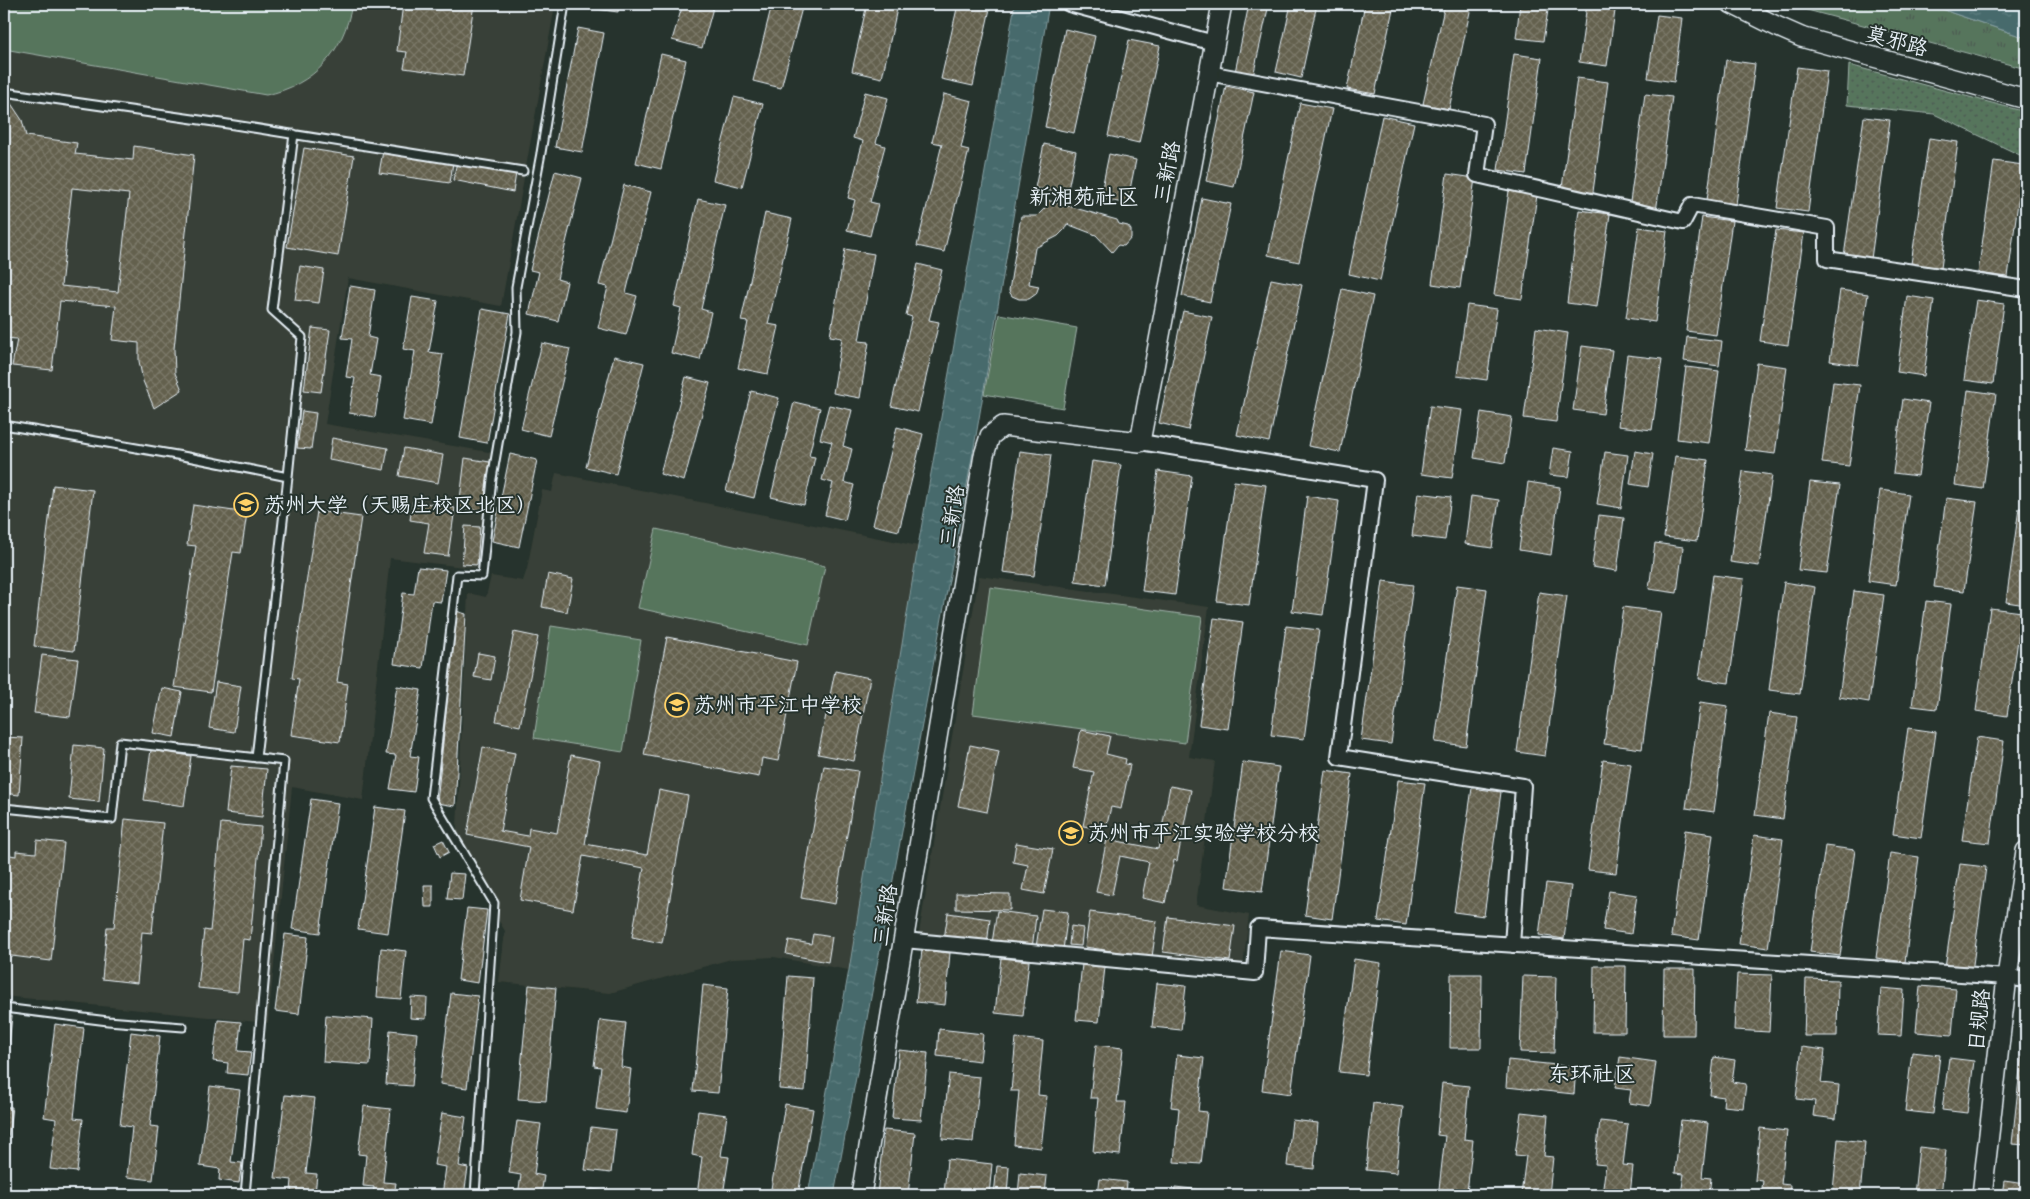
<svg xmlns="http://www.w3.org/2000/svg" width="2030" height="1199" font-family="Caveat,'LXGW WenKai TC',sans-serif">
<defs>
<pattern id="grass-dots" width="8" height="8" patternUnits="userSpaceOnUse" patternTransform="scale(1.25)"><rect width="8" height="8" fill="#56745c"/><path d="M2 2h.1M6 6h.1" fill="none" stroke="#4d5c52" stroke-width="1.8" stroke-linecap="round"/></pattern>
<pattern id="park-tufts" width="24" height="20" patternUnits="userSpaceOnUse" patternTransform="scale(1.25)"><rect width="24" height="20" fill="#56745c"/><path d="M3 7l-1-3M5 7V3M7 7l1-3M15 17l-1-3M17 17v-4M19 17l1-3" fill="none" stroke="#4d5c52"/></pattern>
<pattern id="water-ripples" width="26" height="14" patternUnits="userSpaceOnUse" patternTransform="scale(1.25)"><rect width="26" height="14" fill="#466a6c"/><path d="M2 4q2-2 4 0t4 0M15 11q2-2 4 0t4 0" fill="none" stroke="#618082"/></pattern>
<pattern id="building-cross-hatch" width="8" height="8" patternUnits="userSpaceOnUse" patternTransform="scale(1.25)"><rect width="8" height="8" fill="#64614e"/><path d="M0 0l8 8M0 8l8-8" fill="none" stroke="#7a7868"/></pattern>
</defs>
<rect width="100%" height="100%" fill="#26332d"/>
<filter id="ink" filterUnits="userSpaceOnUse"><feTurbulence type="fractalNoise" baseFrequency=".02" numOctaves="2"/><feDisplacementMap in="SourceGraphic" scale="10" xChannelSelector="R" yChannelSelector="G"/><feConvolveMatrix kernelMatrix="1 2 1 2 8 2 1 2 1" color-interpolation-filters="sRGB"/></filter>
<g filter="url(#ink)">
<path fill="#394137" d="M4 4H498L554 11 501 306 348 278 325 424 494 453 480 569 390 558 363 800 292 787 268 1023 4 996Z
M556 473 918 546 849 970 774 957 731 959 610 993 499 982 505 931 456 850 468 593 486 597 491 576 523 581 527 569 542 490 552 492Z
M979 576 1209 607 1189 757 1215 761 1196 905 1249 915 1242 975 917 945Z"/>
<path fill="url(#grass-dots)" stroke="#9fb2aa" d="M1849 65 2026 112V158L1934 114 1847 105Z"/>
<path fill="url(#park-tufts)" stroke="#9fb2aa" d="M1785 4H1932L1952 13 2026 38V69Z"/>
<path fill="#56745c" stroke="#9fb2aa" d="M4 4H352C344 52 314 85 266 95L4 49Z
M999 314 1077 328 1063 408 984 394Z
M656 529 825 566 808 645 638 608Z
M990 587 1202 617 1185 743 973 714Z
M551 626 641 640 623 752 534 738Z"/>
<path fill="url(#water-ripples)" stroke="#87a0a4" d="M1015 4H1049L976 436 834 1195H808L849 970 918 546Z
M1932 4H2026V38L1952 13Z"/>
<path fill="url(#building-cross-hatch)" stroke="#e8f1f8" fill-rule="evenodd" d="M403 4H474L463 76 404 68 407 52 397 51Z
M589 4H619L618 12 588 8Z
M683 4H714L702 48 672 40Z
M772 4H803L781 88 753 81Z
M867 4H898L882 78 852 71Z
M958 4H991L973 86 941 79Z
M1249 4H1269L1252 81 1234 77Z
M1291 4H1317L1301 78 1276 72Z
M1365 4H1394L1375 94 1347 89Z
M1445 4 1471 7 1449 109 1423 104Z
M1520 4H1549L1543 41 1516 38Z
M1587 4H1616L1607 66 1579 62Z
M1657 15 1682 18 1674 82 1648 78Z
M578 28 604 33 582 152 555 147Z
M1065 29 1095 36 1074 133 1045 127Z
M1129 40 1160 46 1139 143 1108 136Z
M661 54 686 60 661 169 636 163Z
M1514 54 1542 58 1526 174 1498 170Z
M1726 60 1755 64 1736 204 1707 200Z
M1797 67 1827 71 1808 212 1777 208Z
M1577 78 1608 82 1592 199 1561 195Z
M1226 86 1254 92 1234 187 1206 181Z
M865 92 888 98 876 143 885 146 870 202 878 204 870 236 847 230 855 200 848 198 863 141 853 138Z
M944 94 972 101 961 148 969 150 944 252 917 246 942 144 932 142Z
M1645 94 1672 97 1656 212 1629 209Z
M734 97 763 104 742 187 713 180Z
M8 99 22 120 26 136 77 143 75 154 133 160 134 146 194 155 174 349 175 373 182 390 154 408 143 381 139 361V343L112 340 116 306 60 301 52 370 12 366 17 339 4 338V102ZM72 188 129 194 118 292 61 286Z
M1300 103 1332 109 1299 262 1268 255Z
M1382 116 1414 123 1380 281 1349 274Z
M1864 117 1890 120 1871 259 1844 256Z
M1929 138 1958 142 1941 268 1911 264Z
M1044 144 1076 151 1067 194 1035 188Z
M304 148 354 156 338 256 287 247Z
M383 151 453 162 450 183 379 173Z
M1109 154 1136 160 1127 204 1100 198Z
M1994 161 2023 165 2008 277 1978 273Z
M457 162 516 173 513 192 453 180Z
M555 171 582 178 557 279 567 282 558 321 529 314 539 272 530 270Z
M1447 174 1475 178 1460 288 1432 284Z
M624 185 651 192 626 293 637 296 626 335 598 328 608 287 599 285Z
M1509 191 1537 195 1522 299 1494 295Z
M1202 198 1231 204 1210 302 1182 296Z
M698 199 725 205 701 309 711 312 700 360 671 353 681 308 674 306Z
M1047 200 1117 220 1119 224 1128 226 1131 230V238L1124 246 1118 245 1112 252 1096 235 1067 224 1064 230 1058 236 1035 248 1029 284 1039 286 1036 294 1029 299H1019L1012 296 1009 291 1021 216H1037L1047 206Z
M1579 210 1610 214 1597 307 1567 303Z
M765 213 792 219 768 324 779 326 768 374 738 368 748 322 741 321Z
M1702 217 1732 221 1716 335 1686 331Z
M1639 227 1667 231 1655 322 1626 318Z
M1776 230 1804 233 1788 345 1760 341Z
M845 249 874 254 859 341 869 342 860 398 833 393 842 338 830 336Z
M918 264 942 270 929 320 939 322 918 412 891 406 912 317 906 315Z
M300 266 324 270 319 303 295 300Z
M1271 279 1302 285 1269 442 1237 435Z
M350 286 375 290 368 337 376 339 370 375 381 377 375 417 349 413 355 378 346 377 352 339 342 338Z
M1342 289 1373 296 1340 452 1308 446Z
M1840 290 1868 294 1858 365 1830 361Z
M1907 296 1934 300 1924 376 1897 372Z
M412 297 438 301 429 352 443 354 431 425 403 420 415 351 403 349Z
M1976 300 2004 304 1993 384 1964 380Z
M1467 305 1497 309 1487 380 1457 376Z
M482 309 510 314 487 443 460 438Z
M1183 311 1212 317 1188 430 1159 423Z
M312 328 330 330 321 392 304 390Z
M1536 328 1568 333 1556 422 1524 418Z
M1687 337 1722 341 1719 366 1684 361Z
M542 343 570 349 549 436 521 429Z
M1582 346 1612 350 1603 414 1573 410Z
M1627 355 1662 359 1652 430 1618 426Z
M614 356 644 363 616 474 586 467Z
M1757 363 1787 367 1775 454 1745 450Z
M1686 367 1719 371 1709 443 1677 439Z
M686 377 710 383 684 481 660 474Z
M1833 382 1860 385 1849 466 1822 463Z
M1968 390 1996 394 1983 489 1955 485Z
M751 391 779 398 754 498 726 491Z
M1903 399 1929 403 1918 476 1893 473Z
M794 402 820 408 809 456 815 457 804 505 771 497Z
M829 405 852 410 843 446 852 449 844 482 854 485 845 520 825 515 833 483 822 480 832 442 820 439Z
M1430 406 1462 410 1452 478 1421 474Z
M302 411 316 413 311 449 297 448Z
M1481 412 1512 417 1505 463 1474 458Z
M897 427 923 434 899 531 873 525Z
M332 438 388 448 384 470 329 460Z
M404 448 443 455 438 483 399 476Z
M1553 448 1573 451 1569 477 1549 475Z
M1020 451 1051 455 1034 576 1003 572Z
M1635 451 1653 454 1648 487 1630 484Z
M1605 452 1628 455 1621 508 1597 504Z
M510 454 537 460 519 547 492 541Z
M1675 456 1708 460 1697 541 1664 537Z
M465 458 490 462 483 511 459 508Z
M1092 461 1121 465 1105 585 1075 581Z
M1158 471 1192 476 1175 595 1142 591Z
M1743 471 1772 475 1759 566 1730 562Z
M1234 481 1266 485 1249 605 1217 601Z
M1528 482 1560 487 1551 555 1519 550Z
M1810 482 1840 485 1827 573 1798 570Z
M53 485 93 490 74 651 34 646Z
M1880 490 1909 494 1896 585 1868 581Z
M1418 493 1451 497 1445 540 1412 536Z
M1307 496 1339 501 1323 615 1292 611Z
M1471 496 1499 500 1492 548 1465 544Z
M1946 498 1977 502 1964 591 1934 587Z
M413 501 455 508 448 556 424 553 429 523 410 520Z
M193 505 247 513 241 553 233 552 211 692 174 687 196 546 187 545Z
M2019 508 2026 509V605L2006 602Z
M317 511 361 517 337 682 348 684 340 742 291 735 299 679 292 678Z
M1599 515 1624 518 1617 571 1592 567Z
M465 526 480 527 477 565 462 564Z
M1655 543 1683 547 1677 593 1649 589Z
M418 567 446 570 441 602 432 601 423 668 394 664 403 593 414 594Z
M548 574 573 579 567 612 542 607Z
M1713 575 1744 579 1729 683 1699 679Z
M1383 581 1413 585 1391 744 1361 740Z
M1784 582 1815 587 1800 694 1769 690Z
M1457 585 1487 589 1466 746 1435 742Z
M1854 591 1884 595 1869 702 1839 697Z
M1539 592 1567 596 1545 756 1517 752Z
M1926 601 1951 604 1937 709 1912 706Z
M1623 607 1661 612 1642 749 1604 744Z
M1990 608 2022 612 2007 716 1976 711Z
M456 611 466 614 455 806 437 803Z
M1214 618 1243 622 1228 729 1199 725Z
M1286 626 1319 630 1304 739 1271 735Z
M514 632 538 637 520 726 496 721Z
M667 637 797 662 778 761 762 758 759 777 644 755Z
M478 653 495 656 491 680 474 677Z
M42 655 78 659 70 717 34 713Z
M835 671 870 678 854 761 818 754Z
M216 682 241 686 234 732 209 728Z
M397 686 421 690 410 756 419 757 414 792 390 789 396 755 386 754Z
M162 688 182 692 174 737 153 733Z
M1700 702 1728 706 1714 812 1686 808Z
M1769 713 1797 717 1783 819 1755 815Z
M1908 728 1936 732 1921 838 1893 834Z
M1081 730 1110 736 1106 754 1126 759 1125 764 1130 765 1121 809 1111 807 1107 824H1102L1101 829 1083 826 1094 772 1073 768Z
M4 737 23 738 19 795 4 793Z
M1977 737 2004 741 1990 843 1962 840Z
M74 745 104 748 99 802 69 799Z
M970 745 999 751 987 812 958 806Z
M483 747 515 753 500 831 528 836 529 828 557 833 571 755 600 761 585 844 647 855 659 790 688 796 662 943 632 937 644 868 583 856 573 910 520 900 529 847 467 835Z
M151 750 191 756 184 806 144 800Z
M1603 760 1631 764 1616 873 1588 870Z
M1243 762 1279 767 1262 892 1226 887Z
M231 766 267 769 262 817 226 813Z
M824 766 858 771 835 904 801 898Z
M1325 770 1352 774 1332 919 1305 915Z
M1398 780 1425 783 1406 925 1378 921Z
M1170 786 1191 790 1177 861 1174 860 1165 903 1142 898 1149 862 1120 856 1112 895 1096 892 1107 839 1158 849Z
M1472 788 1501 792 1484 916 1454 912Z
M311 799 338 803 320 933 292 929Z
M375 807 405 811 388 933 358 929Z
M125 819 163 823 152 933 142 932 137 983 102 979 107 927H114Z
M221 823 261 827 250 940 243 939 238 992 198 988 204 930 210 931Z
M1685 830 1713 834 1699 940 1671 936Z
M1754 835 1783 839 1768 948 1739 944Z
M37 840 64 843 51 961 4 955 6 934 4 933V854L16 856V851L36 853Z
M443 840 449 852 440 857 434 844Z
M1016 843 1053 849 1044 894 1023 890 1028 865 1013 862Z
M1825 846 1855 850 1840 956 1810 952Z
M1890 853 1919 857 1905 962 1876 958Z
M1960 864 1986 867 1972 972 1945 968Z
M450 873 465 874 462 900 447 899Z
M1546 883 1571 886 1564 939 1539 935Z
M424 885H433V907H425Z
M1609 891 1637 895 1631 934 1603 930Z
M956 893 1010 894V910L956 909Z
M467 908 487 910 478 983 458 980Z
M1042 909 1068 912 1063 950 1036 947Z
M997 911 1036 916 1032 949 992 943Z
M1090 912 1157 921 1152 957 1085 947Z
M948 913 990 919 987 945 944 939Z
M1168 917 1235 926 1230 961 1163 952Z
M1071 926 1083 928 1081 946 1069 945Z
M285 934 308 937 299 1014 275 1011Z
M813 934 832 937 828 962 786 954 789 940 811 944Z
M381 948 406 951 401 999 377 997Z
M922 950 950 953 945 1005 916 1002Z
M1281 951 1310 955 1291 1094 1262 1090Z
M1001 958 1029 961 1023 1016 995 1013Z
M1354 959 1381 963 1366 1075 1339 1072Z
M1082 964 1105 967 1099 1022 1076 1020Z
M1594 966H1626L1625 1032H1593Z
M1664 969H1695L1694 1035H1663Z
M1451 974H1482L1481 1048H1450Z
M1737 974 1772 975 1769 1032 1734 1030Z
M788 976 813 978 805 1091 779 1089Z
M1523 976 1556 977 1554 1053 1520 1052Z
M1806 979 1838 980 1837 1036H1804Z
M1157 983 1186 986 1181 1030 1152 1027Z
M529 985 556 988 546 1101 518 1099Z
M703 985 728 988 718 1093 693 1091Z
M1920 986 1956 989 1952 1035 1916 1032Z
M1881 988 1904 990 1901 1036 1878 1035Z
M451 993 478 996 467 1088 440 1084Z
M411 997 427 998 426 1019 410 1018Z
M2026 1013V1145L2012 1144Z
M326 1015 373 1019 370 1065 323 1062Z
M4 1016H12L4 1092Z
M218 1020 241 1022 238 1051 251 1052 248 1075 227 1073 228 1063 213 1061Z
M600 1020 626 1023 621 1067 631 1069 626 1113 596 1109 601 1067 594 1066Z
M55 1024 84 1028 74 1118 83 1119 77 1172 50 1169 56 1119 44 1117Z
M939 1029 983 1034 980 1061 937 1056Z
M390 1030 417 1033 412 1086 386 1084Z
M131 1032 160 1036 150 1126 159 1127 153 1180 127 1177 132 1127 120 1125Z
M1016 1038 1043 1041 1038 1095 1047 1096 1041 1148 1014 1145 1019 1091H1011Z
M1096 1045 1123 1048 1117 1102H1126L1120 1155 1093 1152 1098 1098H1090Z
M1802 1047 1825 1050 1821 1083 1839 1085 1836 1119 1813 1116 1815 1101 1796 1099Z
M899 1050 928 1053 921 1120 892 1118Z
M1912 1052 1940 1055 1933 1114 1905 1111Z
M1177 1055 1204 1058 1198 1111 1207 1112 1201 1164 1174 1162 1179 1108 1171 1107Z
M1620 1057 1656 1062 1650 1106 1629 1103 1631 1090 1615 1088Z
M1714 1057 1735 1060 1732 1082 1746 1084 1743 1108 1723 1106 1724 1097 1710 1095Z
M1949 1058 1974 1061 1967 1113 1942 1110Z
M1508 1060 1576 1067 1574 1094 1506 1087Z
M949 1074 980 1077 973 1142 942 1139Z
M1442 1083 1469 1086 1464 1139 1473 1140 1467 1192 1439 1189 1445 1136 1437 1135Z
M210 1086 240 1090 231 1162 242 1163 239 1183 219 1180 220 1169 200 1166Z
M285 1095 315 1098 306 1173 317 1174 315 1194 291 1191 292 1180 275 1178Z
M1373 1103 1403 1107 1396 1173 1366 1170Z
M785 1104 813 1109 798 1195H770Z
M364 1106 391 1109 383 1182 396 1183 394 1195H373L374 1187 363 1186 366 1155 358 1154Z
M4 1107H12L5 1161H4Z
M698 1111 727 1115 721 1156 729 1157 723 1195H697L702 1157 692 1155Z
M1521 1112 1548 1115 1544 1156 1553 1157 1549 1195H1521L1526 1156 1515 1155Z
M442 1113 466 1117 459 1166 468 1168 464 1195H442L446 1167 434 1165Z
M1292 1120 1318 1123 1314 1169 1287 1166Z
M1681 1120 1708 1123 1702 1177 1711 1178 1709 1195H1681L1684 1174 1675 1173Z
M517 1121 541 1124 534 1174 544 1176 541 1195H518L521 1175 509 1173Z
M1600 1121 1628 1124 1623 1165 1633 1166 1630 1195H1602L1606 1165 1595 1164Z
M591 1127 616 1130 611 1173 585 1170Z
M1760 1128 1787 1131 1781 1184 1790 1185 1789 1195H1761L1763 1181 1755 1180Z
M884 1130 915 1133 908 1195H877Z
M1838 1139 1865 1142 1860 1195H1861H1841V1192L1833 1191Z
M1919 1147 1946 1150 1941 1195H1914Z
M947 1159 992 1164 989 1195H944Z
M997 1166 1009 1167 1007 1195H994Z
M1020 1173 1047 1176 1045 1195H1018Z
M1100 1179 1127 1182 1126 1195H1098Z
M2004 1181 2026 1184V1195H2002Z
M1175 1187 1202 1190V1195H1174Z
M591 1189 616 1192V1195H591Z"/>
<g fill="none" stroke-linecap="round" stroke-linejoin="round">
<g stroke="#e8f1f8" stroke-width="11">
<path id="lane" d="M4 92 228 124 523 171
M4 425 188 457 288 477
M256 758 288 477 302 337 272 310 294 134
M4 808 112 819 120 742 284 761 245 1195
M4 1008 108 1021 183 1027
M475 1195 494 903 431 798 457 575 482 576 492 479 517 332 516 287 541 153 565 4"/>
</g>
<g stroke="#e8f1f8" stroke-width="18">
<path id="street" d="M1069 4 1214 43
M1208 73 1484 124 1477 175 1683 222 1692 205 1827 228V259L2026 289
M1140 442 1375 480 1339 757 1523 786 1512 945
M904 940 1255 973 1258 928 2007 977 2026 980"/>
</g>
<g stroke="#e8f1f8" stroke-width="22">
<path id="secondary" d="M1732 4 1776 26 1801 37 2026 99
M861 1195 984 455 990 436 1003 426 1140 442 1222 4
M1982 1195 2007 977 2026 851"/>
</g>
<use href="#lane" stroke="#26332d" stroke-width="7"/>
<use href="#street" stroke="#26332d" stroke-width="14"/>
<use href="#secondary" stroke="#26332d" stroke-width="19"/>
</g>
</g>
<defs>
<g id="university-ring" transform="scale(1.25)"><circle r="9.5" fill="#26332d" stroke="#ffd166" stroke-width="1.5"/><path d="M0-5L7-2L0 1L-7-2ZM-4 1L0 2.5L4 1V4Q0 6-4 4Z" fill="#ffd166"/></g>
<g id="school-ring" transform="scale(1.25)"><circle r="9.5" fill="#26332d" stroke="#ffd166" stroke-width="1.5"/><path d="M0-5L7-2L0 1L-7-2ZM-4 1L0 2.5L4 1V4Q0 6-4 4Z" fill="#ffd166"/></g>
</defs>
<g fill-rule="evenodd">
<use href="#university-ring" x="246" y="505"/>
<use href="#school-ring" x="677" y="705"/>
<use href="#school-ring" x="1071" y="833"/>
</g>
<g text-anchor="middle" stroke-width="4" stroke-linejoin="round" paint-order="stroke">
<g font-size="21" fill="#e8f1f8" stroke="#26332d">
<text transform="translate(1897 41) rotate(15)" y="7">莫邪路</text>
<text transform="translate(1167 172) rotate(-79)" y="7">三新路</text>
<text transform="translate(952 516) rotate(-81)" y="7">三新路</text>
<text transform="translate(885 915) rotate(-81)" y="7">三新路</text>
<text transform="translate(1979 1020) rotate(-84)" y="7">日规路</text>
</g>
<g font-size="21" fill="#e8f1f8" stroke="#26332d" text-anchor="start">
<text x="264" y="512">苏州大学（天赐庄校区北区）</text>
<text x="694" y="712">苏州市平江中学校</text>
<text x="1088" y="840">苏州市平江实验学校分校</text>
</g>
<g font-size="22" fill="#e8f1f8" stroke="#26332d">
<text x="1084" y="204">新湘苑社区</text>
<text x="1592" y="1081">东环社区</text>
</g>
</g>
<rect width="2030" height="1199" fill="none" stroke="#26332d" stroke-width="20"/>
<rect x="10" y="10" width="2010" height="1179" fill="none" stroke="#e8f1f8" stroke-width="2" filter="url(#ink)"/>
</svg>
